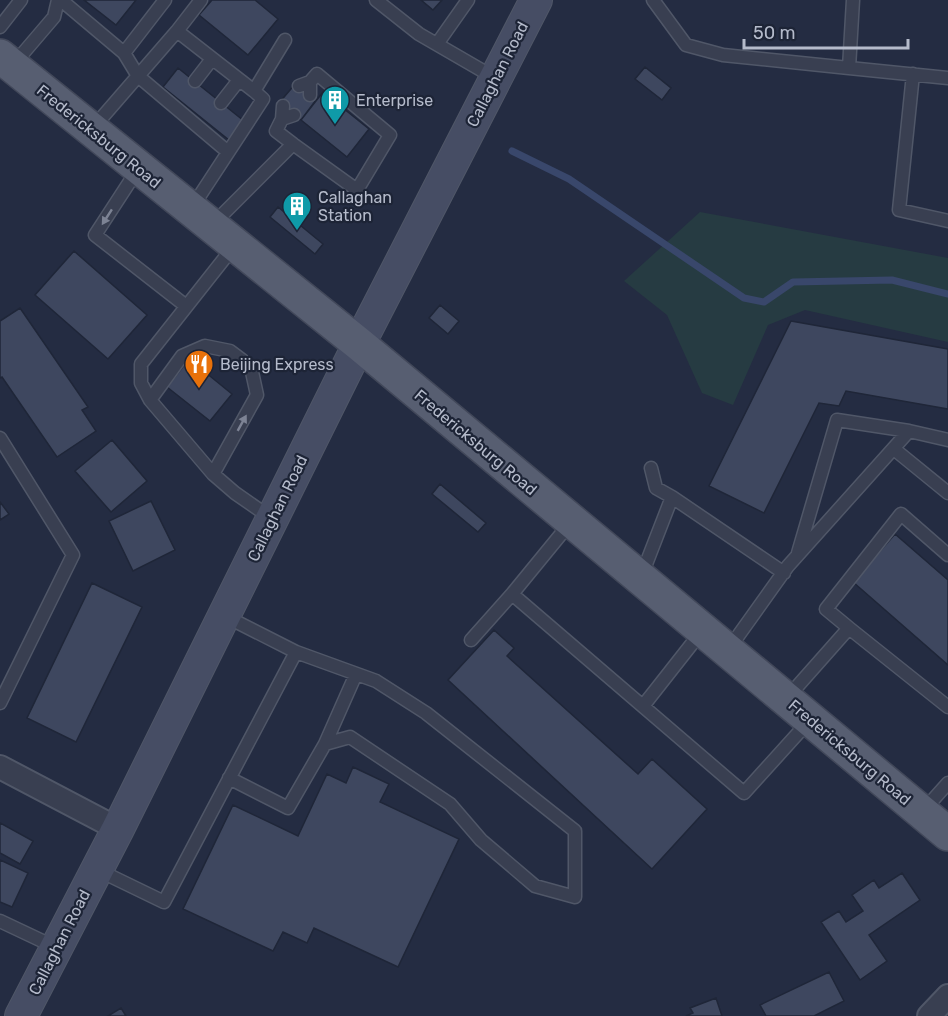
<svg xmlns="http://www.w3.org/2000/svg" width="948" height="1016" font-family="Rubik,sans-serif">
<rect width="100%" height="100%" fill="#242c42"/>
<path fill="#263b42" d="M700 212 948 258V342L805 310 768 325 733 405 702 393 667 315 624 281Z"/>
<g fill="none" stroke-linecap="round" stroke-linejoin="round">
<path stroke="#39476b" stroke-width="7" d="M512 151 569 179 744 298 764 302 793 282 892 280 948 294"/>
</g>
<path fill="#3e475f" stroke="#1f2638" stroke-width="1.5" d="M84 0H136L116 25Z
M212 0H255L278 19 248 55 199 15Z
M421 0H442L433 10Z
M645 67 671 88 662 100 635 79Z
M178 68 244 121 229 140 163 87Z
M296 83 316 100 301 120 279 103Z
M323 92 369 129 347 157 301 120Z
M278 207 323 244 315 254 270 217Z
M74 251 147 315 108 359 35 295Z
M440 305 459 321 448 334 429 318Z
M20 308 88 407 82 410 96 431 57 457 2 377 0 378V321Z
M791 321 948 349V409L846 391 839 406 819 403 764 513 709 486Z
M189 359 232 394 210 421 167 387Z
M112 440 147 481 111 512 75 471Z
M440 484 486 523 478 532 432 494Z
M151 501 175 550 133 571 109 521Z
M0 502 9 514 0 520Z
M895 534 948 580V665L853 582Z
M92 583 142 607 76 742 27 718Z
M494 630 514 648 507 656 638 774 652 759 707 809 652 869 448 680Z
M353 767 389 784 380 802 459 839 398 967 314 928 307 943 283 932 273 951 183 909 233 805 298 836 327 774 346 783Z
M0 823 33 841 20 864 0 853Z
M0 860 28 873 12 907 0 902Z
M902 873 920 900 869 935 887 961 860 980 821 922 839 911 846 922 863 911 852 895 874 880 879 888Z
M829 972 844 1001 814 1016H766L760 1005Z
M716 998 722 1016H686L693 1013 690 1008Z
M121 1008 126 1016H108Z"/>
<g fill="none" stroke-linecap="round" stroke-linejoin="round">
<g stroke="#505768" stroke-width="15">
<path id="service" d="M61 0 124 53 165 0
M376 0 419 34 495 78
M653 0 686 45 723 55 849 68
M853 0 849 68 948 78
M0 27 21 0
M177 31 201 0
M437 44 468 0
M124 53 138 76 228 152
M13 65 54 17 58 0
M913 74 899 210 948 221
M195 81 212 59
M254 91 285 40
M310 95V82
M221 103 239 80
M283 106 282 119 276 131 293 144
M282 119 294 115
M92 129 177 31 254 91 263 99 191 209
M138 169 95 235 186 306
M212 225 293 144 357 190 390 135 317 74 310 82 299 86
M235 245 141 364V383L150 400 213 474 235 493 271 518
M150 400 182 356 205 346 230 351 242 360 252 372 257 395 213 474
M0 438 73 555 0 703
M894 449 948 493
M672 497 784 573
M571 522 512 594 744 793 810 720
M798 553 837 420 909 431
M641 577 672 497 656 488 651 468
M225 616 296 652 376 681 426 713 575 831V897L535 886 481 840 450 804 350 737 325 744 288 808 229 778
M849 628 948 707
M471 640 512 594
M728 650 788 566 909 431 948 440
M787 698 849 628 826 609 901 514 948 555
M643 706 702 631
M325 744 356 674
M923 811 948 783
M98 870 164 902 296 652
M0 921 55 947"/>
</g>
<g stroke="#505768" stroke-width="26">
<path id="minor" d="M0 767 118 829
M929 1016 948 996"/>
</g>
<g stroke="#505768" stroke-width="34">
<path id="secondary" d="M21 1016 118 829 359 344 536 0"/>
</g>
<g stroke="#42485a" stroke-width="36">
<path id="primary" d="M0 56 359 344 948 834"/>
</g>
<use href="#service" stroke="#393f51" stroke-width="12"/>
<use href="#minor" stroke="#393f51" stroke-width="22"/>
<use href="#secondary" stroke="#464d64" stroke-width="32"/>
<use href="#primary" stroke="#575e71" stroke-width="33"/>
</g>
<defs><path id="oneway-solid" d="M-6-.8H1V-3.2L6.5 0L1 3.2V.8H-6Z" transform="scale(1.5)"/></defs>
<g fill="#7d8394">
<use href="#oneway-solid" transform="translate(107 217) rotate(123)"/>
<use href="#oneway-solid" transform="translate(242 423) rotate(-61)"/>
</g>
<defs>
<g id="building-pin" transform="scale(1.5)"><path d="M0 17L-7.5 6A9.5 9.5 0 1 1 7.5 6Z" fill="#0f9aa8" stroke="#1d2436"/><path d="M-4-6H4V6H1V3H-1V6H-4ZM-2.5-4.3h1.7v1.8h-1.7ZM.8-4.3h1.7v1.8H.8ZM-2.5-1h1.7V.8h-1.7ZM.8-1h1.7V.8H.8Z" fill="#fff"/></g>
<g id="restaurant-pin" transform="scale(1.5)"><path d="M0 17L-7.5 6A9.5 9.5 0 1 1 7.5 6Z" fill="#e8710a" stroke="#1d2436"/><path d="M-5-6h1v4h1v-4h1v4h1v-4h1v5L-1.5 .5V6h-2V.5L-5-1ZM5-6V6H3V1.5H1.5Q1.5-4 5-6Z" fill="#fff"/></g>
</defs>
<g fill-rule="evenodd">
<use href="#building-pin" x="335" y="100"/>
<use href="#building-pin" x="297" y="206"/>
<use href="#restaurant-pin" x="199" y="364"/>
</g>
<g text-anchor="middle" stroke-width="4.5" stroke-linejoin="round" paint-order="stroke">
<g font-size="16" fill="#b5bbcb" stroke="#1d2436">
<text transform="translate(497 74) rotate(-63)" y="6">Callaghan Road</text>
<text transform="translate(99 136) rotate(39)" y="6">Fredericksburg Road</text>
<text transform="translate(476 442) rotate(40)" y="6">Fredericksburg Road</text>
<text transform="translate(277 508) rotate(-64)" y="6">Callaghan Road</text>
<text transform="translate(850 752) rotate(40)" y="6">Fredericksburg Road</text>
<text transform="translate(59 942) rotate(-63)" y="6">Callaghan Road</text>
</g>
<g font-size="16" fill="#b5bbcb" stroke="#1d2436" text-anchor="start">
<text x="356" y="106">Enterprise</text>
<text x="318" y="203">Callaghan<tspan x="318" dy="18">Station</tspan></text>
<text x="220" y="370">Beijing Express</text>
</g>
</g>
<path d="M744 39v9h164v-9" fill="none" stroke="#b5bbcb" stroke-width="3"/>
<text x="753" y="39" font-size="18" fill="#b5bbcb" stroke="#1d2436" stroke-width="4.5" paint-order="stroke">50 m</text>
</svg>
